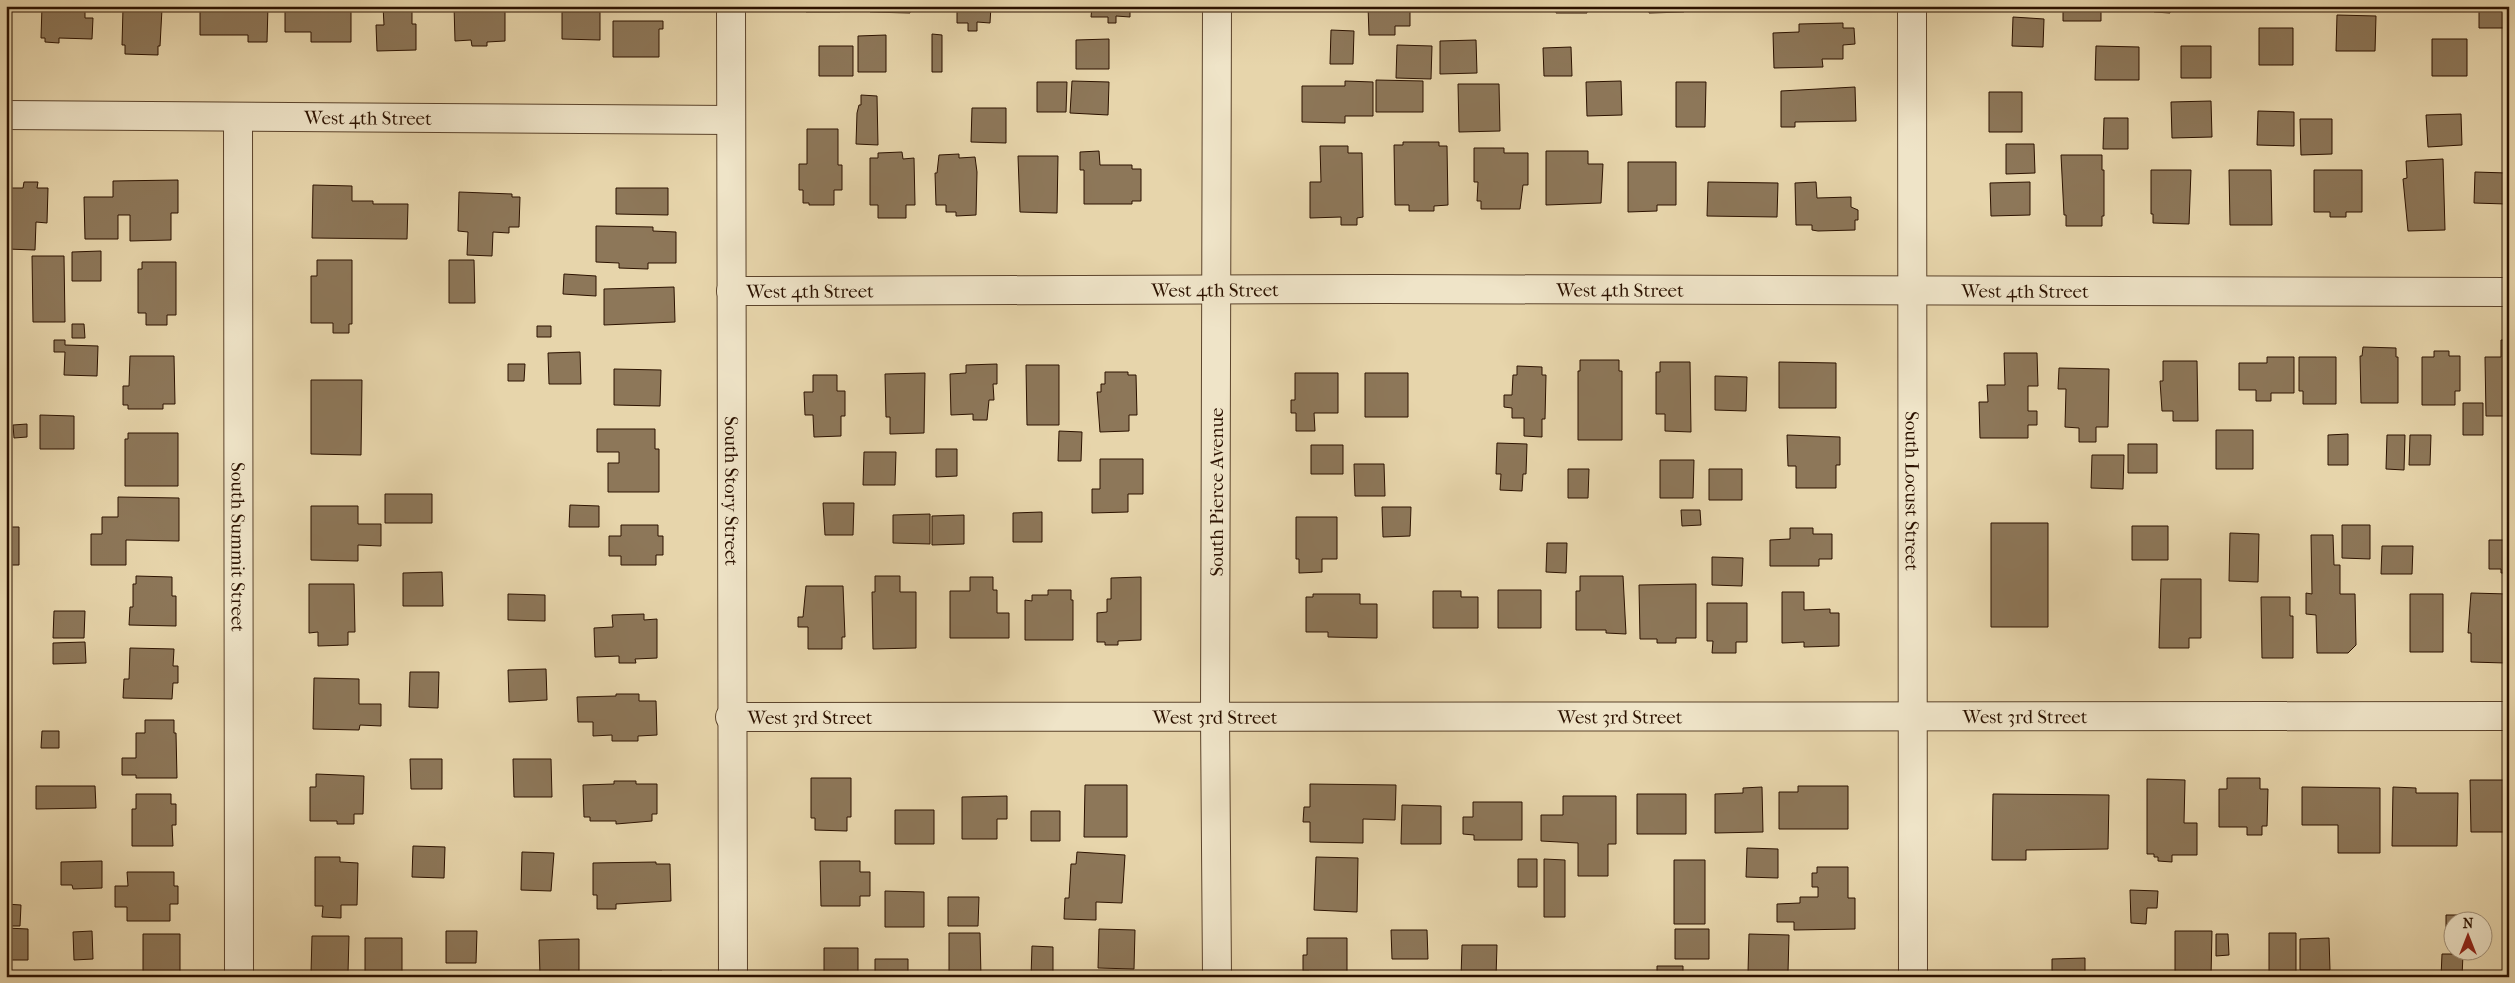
<svg xmlns="http://www.w3.org/2000/svg" width="2515" height="983" font-family="'IM FELL French Canon',serif">
<rect width="100%" height="100%" fill="#e7d5ab"/>
<filter id="stains"><feTurbulence type="fractalNoise" baseFrequency=".004" numOctaves="4"/><feColorMatrix values="0 0 0 0 .2 0 0 0 0 .09 0 0 0 0 .02 0 0 0 .5 -.17"/></filter>
<radialGradient id="worn" r=".72"><stop offset=".6" stop-color="#630" stop-opacity="0"/><stop offset="1" stop-color="#630" stop-opacity=".3"/></radialGradient>
<path fill="#8d7759" stroke="#2c1200" d="M42 6H85V18H93L92 39 59 38V43L45 42V38H41Z
M137 6H160L162 9 160 46H158V55L125 54V45H122L123 8 136 9Z
M200 6H268L267 42H248V35H200Z
M285 6H351V42H311V32H285Z
M383 6H412V24H416V50L377 51 376 25H384Z
M454 6H505V41L487 42V46H472L471 40 455 41Z
M806 6H840V12H806Z
M870 6H910V13L870 12Z
M957 6H991L990 23 977 22V31H968V23H957Z
M1092 6H1130V17L1116 16V23H1108V17H1091Z
M1292 6H1333V9L1292 10Z
M1368 6H1410V26H1395V35H1369Z
M1462 6H1502V9H1497V11H1462Z
M1556 6H1596H1587V13H1556Z
M1643 6H1684V12L1649 13V11H1644Z
M1991 6H2039V11L1991 10Z
M2063 6H2101V21H2063Z
M2154 6H2170V13L2154 12Z
M2387 6H2451V10H2387Z
M2479 6H2509V28H2479Z
M562 12H600V40L562 39Z
M2337 15 2376 16 2375 51H2336Z
M2013 17 2044 19 2043 47 2012 46Z
M613 21H663V29H659V57H613Z
M1843 23V28H1854L1855 44 1843 45V59H1822L1823 67 1774 68 1773 33 1799 32V24Z
M2259 28H2293V65H2259Z
M1331 30 1354 31 1353 64H1330Z
M932 34 942 35V72H932Z
M886 35V72H858V36Z
M1109 39V69H1076V40Z
M2432 39H2467V76H2432Z
M1476 40 1477 73 1440 74V41Z
M1397 45 1432 46 1431 79 1396 78Z
M819 46H853V76H819Z
M2096 46 2139 47V80H2095Z
M2181 46H2211V78H2181Z
M1571 47 1572 76H1544L1543 48Z
M1376 80 1423 81V112H1376Z
M1072 81 1109 82 1108 115 1070 113Z
M1345 81 1373 82V116H1345V123L1302 122V86H1345Z
M1621 81 1622 115 1587 116 1586 82Z
M1037 82H1067L1066 112H1037Z
M1676 82H1706L1705 127H1676Z
M1458 84H1499L1500 131 1459 132Z
M1855 87 1856 121 1795 122V127H1781V91Z
M1989 92H2022V132H1989Z
M861 95 877 96 878 145 856 144 857 113 859 105H861Z
M2211 101 2212 137 2172 138 2171 102Z
M972 108H1006V143L971 142Z
M2258 111 2294 112V146L2257 145Z
M2461 114 2462 145 2428 147 2426 115Z
M2104 118H2128V149H2103Z
M2300 119H2332V154L2301 155Z
M807 129H838V165H842V190H834V205H809V203H803V190H799V164H807Z
M1403 142H1439V146H1447L1448 205 1434 206V211H1409V205H1395L1394 145H1403Z
M2006 144H2034L2035 173 2006 174Z
M1320 146H1348V153H1362L1363 217 1357 218V225H1341V217L1310 218V182H1321Z
M1474 148H1504V153H1528V185H1523L1520 209H1481V201H1477L1478 182H1474Z
M1099 151 1100 165H1132V169H1141V201H1132V204H1084V170H1080V152Z
M1546 151H1588V164H1603L1601 203 1546 205Z
M902 152 903 159 914 158 915 205H906V218H878V205H870V158H878V153Z
M959 154V158L975 157 977 172 976 215 956 216V212H946V205H936L935 173H937L939 155Z
M2061 155H2102V170H2104V216H2102V226H2066V215H2064Z
M1018 156H1058L1057 213 1020 212Z
M2443 159 2445 230 2408 231 2403 179 2407 178 2406 161Z
M1628 162H1676V205H1657V211L1628 212Z
M2151 170H2191L2189 224 2153 223V214H2151Z
M2229 170H2271L2272 225H2230Z
M2314 170H2362V212H2346V217H2330V212H2314Z
M2475 172 2507 173 2506 204 2474 203Z
M178 180V213H171V240L130 241V215H118V239H85L84 197H113V181Z
M24 182H38L37 188H48L47 223 36 222 35 250 7 249 8 188H23Z
M1708 182 1778 183 1777 217 1707 216Z
M1816 182 1817 198 1851 197V207L1858 210V220H1855V230L1818 231 1812 230V225H1796L1795 183Z
M2030 182V215L1991 216 1990 183Z
M313 185 352 186V201H373V204H408L407 239 312 238Z
M616 188H668V215L616 214Z
M459 192 512 194V197H520L519 227H509V233L493 232 492 256 467 255 468 232 458 231Z
M596 226 653 227V231L676 232V263H648V269L619 268V263L596 262Z
M101 251V281H72V252Z
M32 256H64L65 322H33Z
M317 260H352V324H349V333H333V323H311V276H317Z
M449 260H474L475 303H449Z
M142 262H176V315H167V325H146V313H138V269H142Z
M564 274 596 276V296L563 294Z
M674 287 675 322 604 325V289Z
M72 324H84L85 338H72Z
M537 326H551V337H537Z
M54 340H65V345L98 346 97 376 64 375 65 352H54Z
M2501 340H2509V416H2486L2485 357H2501Z
M2363 347 2396 348V357H2398V403H2361L2360 356H2362Z
M2434 351H2449V356H2460V391H2455V405H2422V357H2434Z
M580 352 581 384H549L548 353Z
M2004 353H2037L2038 386H2028V411H2037V425H2028V438H1980L1979 402H1988L1987 385H2005Z
M130 356H174L175 404H163V409H128V405H123V386H129Z
M2267 357H2294V393H2271V401H2256V390H2239V363H2267Z
M2299 357H2336V404H2303V391H2299Z
M1580 360H1619V371H1622V440H1578V371H1580Z
M2163 361H2197L2198 421H2173V411H2162L2160 381H2163Z
M1660 362H1690L1691 432 1665 431V414H1656V372H1660Z
M1779 362 1836 363V408H1779Z
M508 364H525L524 381H508Z
M997 364V384H993L994 400H989L987 420H973V414L951 415 950 374 966 373V365Z
M1026 365H1059V425H1027Z
M1517 366 1542 367V375H1546L1545 419H1542V437L1524 436V418H1512V408L1504 407V395H1512L1513 375H1517Z
M2059 368 2109 369 2108 427H2096V442H2079V428L2065 427 2066 389H2058Z
M614 369 661 370 660 406 614 405Z
M1105 372H1128V375H1136L1137 415H1129V431L1100 432 1097 392H1101V384H1105Z
M925 373 924 433 890 434V417H886L885 374Z
M1295 373H1338V413H1314L1315 431H1296V413H1291V400H1295Z
M1365 373H1408V417H1365Z
M813 375H837V391H845V416H841V436L814 437 813 415H805L804 392H813Z
M1715 376 1747 377 1746 411 1715 410Z
M311 380H362L361 455 311 454Z
M2463 403H2483V435H2463Z
M40 415 74 416V449H40Z
M27 424V437L14 438 13 425Z
M597 429H655V449H659V492H608V463H619V452H597Z
M2216 430H2253V469H2216Z
M1059 431 1082 432 1081 461H1058Z
M128 433H178V486H125V439H128Z
M2348 434V465H2328V435Z
M1787 435 1840 437V465H1836V488H1796V466H1788Z
M2387 435H2405L2404 470 2386 469Z
M2410 435H2431L2430 465H2409Z
M1497 443 1527 444 1526 474H1523L1522 491 1500 490 1501 474H1496Z
M2128 444H2157V473H2128Z
M1311 445H1343V474H1311Z
M936 449H957V476L936 477Z
M864 452H896L895 485H863Z
M2092 455H2124L2123 489 2091 488Z
M1100 459H1143V494H1128V512L1092 513V489H1100Z
M1660 460H1694L1693 498H1660Z
M1354 464H1384L1385 496H1355Z
M1568 469H1589L1588 498H1568Z
M1709 469H1742V500H1709Z
M385 494H432V523H385Z
M118 497 179 498V541L126 540V565H91V534H102V517H118Z
M823 503H854L853 535H825Z
M570 505 599 506V527H569Z
M311 506H358V524H381V546L358 545V561L311 560Z
M1382 507H1411L1410 536 1383 537Z
M1681 510H1700L1701 525 1682 526Z
M1042 512V542H1013V513Z
M930 514V544L893 543V515Z
M964 515V544L932 545V516Z
M1296 517H1337V559H1322V572L1299 573V559H1296Z
M1991 523H2048V627H1991Z
M621 525H658V536H663V555H656V565H621V556H609V536H621Z
M2342 525H2370V559L2342 558Z
M2132 526H2168V560H2132Z
M6 527H19V565H6Z
M1790 528H1813V534H1832V559H1819V566H1770V540L1790 539Z
M2230 533 2259 534 2258 582 2229 581Z
M2311 535H2333L2334 565H2340V594H2355L2356 645 2348 653H2317L2316 615 2306 614V593L2312 594Z
M2489 540H2509V573H2501V569H2489Z
M1547 543H1567L1566 573 1546 572Z
M2382 546H2413L2412 574H2381Z
M1712 557 1743 558 1742 586 1712 585Z
M442 572 443 606H403V573Z
M136 576 172 577V596H176V626L129 625 130 607H133V584H136Z
M875 576H900V592H916V648L873 649 872 592H875Z
M1580 576H1623L1626 634 1606 633V630H1576V591H1580Z
M970 577H993V590H997V613H1009V638H950V591H970Z
M1141 577V640L1118 641V645H1105V642H1097V613L1107 612V599H1111V578Z
M2161 579H2201V638H2189V648H2159Z
M309 584H354L355 632H348V645L318 646V632L309 633Z
M1696 584V638H1676V643H1657V639H1640L1639 585Z
M806 586H843L845 637H842V649H808V627H798V617H803Z
M1048 590H1071V600H1073V640H1025V600L1032 601V595H1048Z
M1498 590H1541V628H1498Z
M1433 591H1461V597H1478V628H1433Z
M1782 592H1804V610L1830 609V613H1839V646L1804 647V642L1782 643Z
M2471 593 2508 594 2509 628 2505 663 2471 662V633H2468Z
M508 594 545 595V621L508 620Z
M1313 594H1360V604H1377V638L1328 637V632H1306V597H1313Z
M2410 594H2443V652H2410Z
M2261 597H2290V616H2293V658H2262Z
M1707 603H1747V642H1736V653H1712L1713 641H1707Z
M54 611H85L84 638H53Z
M644 614V620L657 619V658L635 659 636 663H619V656L595 657 594 628 613 627 612 615Z
M85 642 86 663 53 664V643Z
M130 648 174 649 173 666H178V683H173L172 699 123 698 124 679H129Z
M546 669 547 700 509 702 508 670Z
M410 672H439L438 708 409 707Z
M314 678 359 679V704H381V726L360 725 359 730 313 729Z
M616 694H639V701H656L657 735 638 736V741H612V735L593 736V722H578L577 697 616 696Z
M145 720H174V733H176L177 778H136V775H122V758H136V733H145Z
M42 731H59V748H41Z
M410 759H442V789H411Z
M513 759H551L552 797H514Z
M316 774 364 776 363 814H354V824H337V821H310V787H316Z
M811 778H851V817H847V831L815 830V818H811Z
M2227 778H2260V789H2268L2267 826H2262V835H2247V827H2219V789H2227Z
M2147 779 2185 780 2184 823H2197V855H2172V862L2158 861V857H2154V854H2147Z
M2470 780H2509V832H2471Z
M614 781H636V784H657V814H652V821L616 824V821H590V817H584L583 785 614 784Z
M1310 784 1396 785 1395 820 1363 819V843L1310 842V822H1303L1304 807H1310Z
M1085 785H1127V837H1084Z
M36 786H95L96 808 36 809Z
M1798 786H1848V829H1779V792H1798Z
M1762 787 1763 832 1715 833V794L1743 793V788Z
M2302 787 2380 788V853H2338V825H2302Z
M2393 787 2416 788V793H2458L2457 846H2392Z
M136 794H171V804H176V825H172L173 846H132V809H136Z
M1637 794H1686V834H1637Z
M1993 794 2109 795 2108 849 2026 850V860H1992Z
M1007 796V819H997V839H962V797Z
M1563 796H1616V844H1608V876H1578V843L1541 841V815H1563Z
M1473 802H1522V840H1474V835L1463 834V817H1473Z
M1402 805 1441 806V844H1401Z
M895 810H934V844H895Z
M1031 811H1060V841H1031Z
M413 846 445 847 444 878 412 877Z
M1747 848 1778 849V878L1746 877Z
M522 852 554 853 551 891 521 890Z
M1077 852 1125 855 1122 903 1096 902V920L1064 919 1065 898H1069L1071 864H1076Z
M315 857H340V862L358 863 357 905H341V918L322 917 323 906H315Z
M1316 857 1358 858 1357 912 1314 910Z
M1518 859H1537V887H1518Z
M1544 859 1565 860V917H1544Z
M1674 860H1705V924H1674Z
M102 861V888L73 889 72 885H61V862Z
M820 861H860V872H870V896H860V906H821Z
M656 862V864H670L671 901 616 904V909H597V895H593V863Z
M1817 867H1848V898H1855V929L1794 930V922H1777V904L1800 903V897H1818V887H1812V873H1817Z
M127 872H174V886H178V904H170V921H127V907H115V886H128Z
M2130 890 2158 891 2157 908H2147L2146 924 2131 923Z
M885 891 924 892V927H885Z
M948 897H979L978 926H948Z
M6 904 21 905 20 926H6Z
M2446 915H2460V920H2452V926L2446 927Z
M6 928 28 929V960H6Z
M1099 929 1135 930 1134 969 1098 968Z
M1675 929H1709V959H1675Z
M1391 930H1427L1428 959H1392Z
M92 931 93 959 74 960 73 932Z
M446 931H477L476 963H446Z
M2175 931H2212L2211 977H2175Z
M949 933H980L981 977H949Z
M2269 933H2296V972H2269Z
M143 934H180V977H143Z
M1749 934 1789 935 1788 972H1748Z
M2216 934H2228L2229 955 2216 956Z
M312 936H349L348 973H311Z
M365 938H402V972H365Z
M1307 938H1347V977H1309V971H1303V955H1307Z
M2329 938 2330 970H2300V939Z
M579 939V974L540 975 539 940Z
M1462 945H1497L1496 977H1461Z
M1032 946 1053 947V977H1031Z
M824 948H858V977H824Z
M2442 954H2463L2462 977H2441Z
M2085 958V977H2052V959Z
M875 959H908V977H875Z
M1657 966H1683V977H1657Z
M662 971V977H598L597 972Z"/>
<g fill="none" stroke-linecap="round" stroke-linejoin="round">
<g stroke="#5b432b" stroke-width="30">
<g id="street">
<path id="s1" d="M731 6 733 977"/>
<path d="M1217 6 1215 717 1217 977"/>
<path id="s2" d="M1912 6 1913 977"/>
<path id="s3" d="M6 115 731 120"/>
<path id="s4" d="M238 118 239 977"/>
<path id="s5" d="M731 291 1384 289 2509 292"/>
<path id="s6" d="M730 717 2509 716"/>
</g>
</g>
<use href="#street" stroke="#efe4c8" stroke-width="28"/>
</g>
<g text-anchor="middle" stroke-width="5" stroke-linejoin="round" paint-order="stroke">
<g font-size="19" fill="#2c1200" stroke="#efe4c8">
<text dy="7" stroke="none"><textPath href="#s3" startOffset="362">West 4th Street</textPath></text>
<text dy="7" stroke="none"><textPath href="#s5" startOffset="484">West 4th Street</textPath></text>
<text dy="7" stroke="none"><textPath href="#s5" startOffset="79">West 4th Street</textPath></text>
<text dy="7" stroke="none"><textPath href="#s5" startOffset="889">West 4th Street</textPath></text>
<text dy="7" stroke="none"><textPath href="#s5" startOffset="1294">West 4th Street</textPath></text>
<text dy="7" stroke="none"><textPath href="#s1" startOffset="485">South Story Street</textPath></text>
<text transform="translate(1216 492) rotate(-90)" y="7">South Pierce Avenue</text>
<text dy="7" stroke="none"><textPath href="#s2" startOffset="485">South Locust Street</textPath></text>
<text dy="7" stroke="none"><textPath href="#s4" startOffset="429">South Summit Street</textPath></text>
<text dy="7" stroke="none"><textPath href="#s6" startOffset="80">West 3rd Street</textPath></text>
<text dy="7" stroke="none"><textPath href="#s6" startOffset="485">West 3rd Street</textPath></text>
<text dy="7" stroke="none"><textPath href="#s6" startOffset="890">West 3rd Street</textPath></text>
<text dy="7" stroke="none"><textPath href="#s6" startOffset="1295">West 3rd Street</textPath></text>
</g>
</g>
<rect width="2515" height="983" fill="none" stroke="#e7d5ab" stroke-width="25"/>
<rect x="8" y="8" width="2500" height="968" fill="none" stroke="#2c1200" stroke-width="2.5"/>
<rect x="12" y="12" width="2490" height="958" fill="none" stroke="#2c1200"/>
<g transform="translate(2468 936)"><circle r="24" fill="#efe4c8" stroke="#a19078"/>
<path d="M0-4L9 19L0 12L-9 19Z" fill="#8f2418"/>
<text y="-8" font-size="14" font-weight="bold" text-anchor="middle" fill="#2c1200">N</text>
</g>
<rect width="100%" height="100%" filter="url(#stains)"/>
<rect width="100%" height="100%" fill="url(#worn)"/>
</svg>
